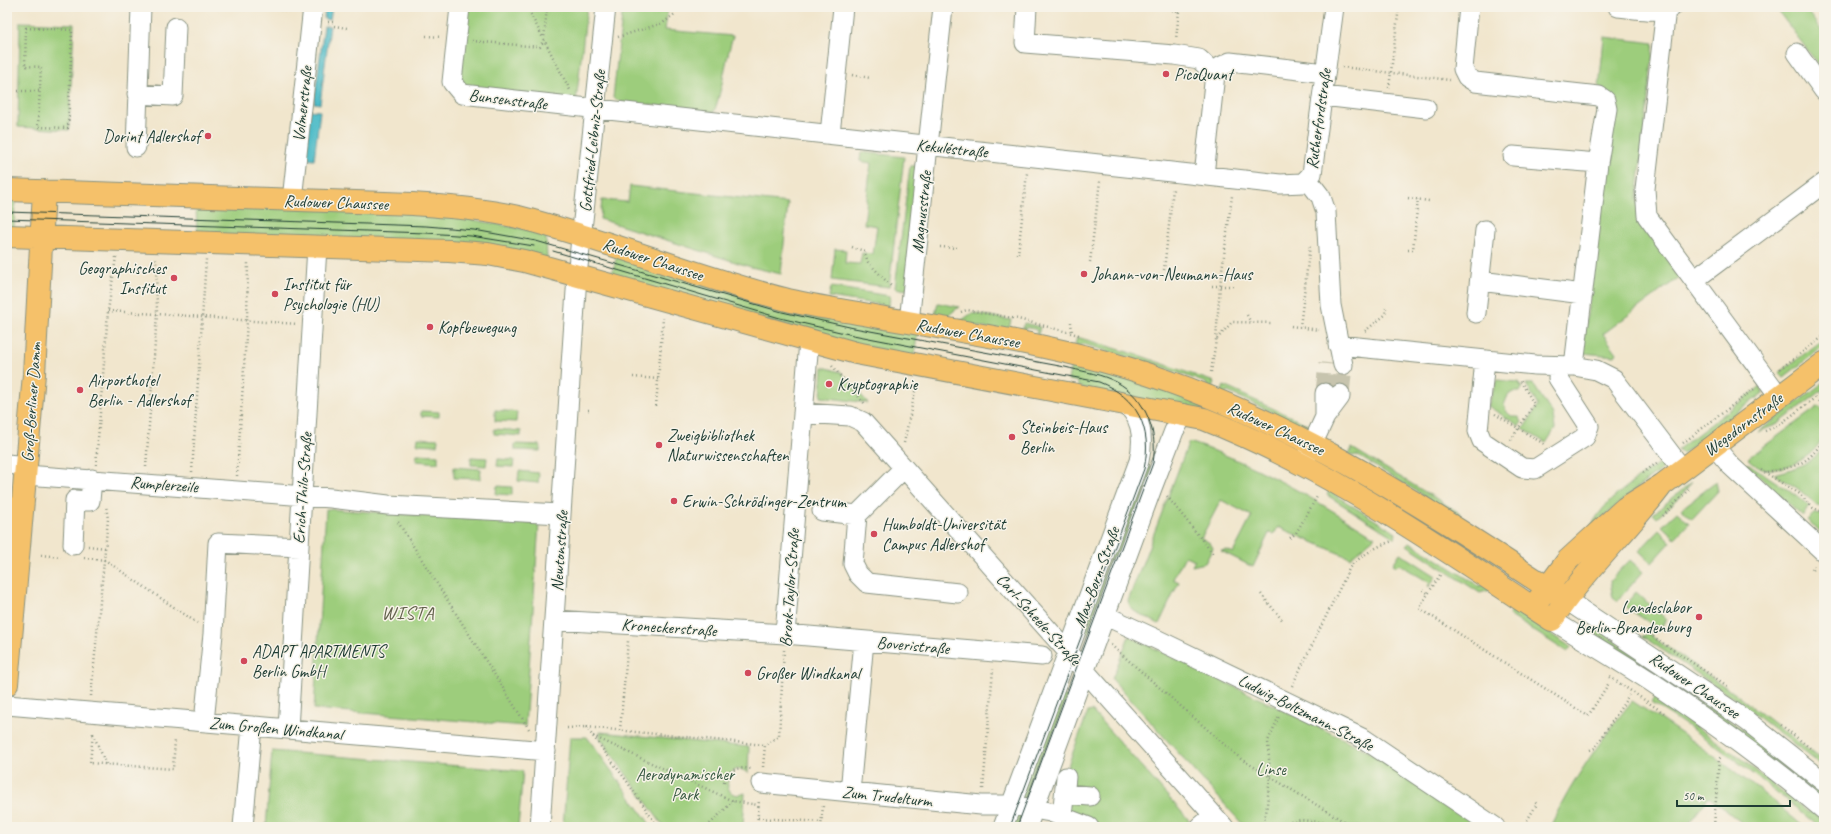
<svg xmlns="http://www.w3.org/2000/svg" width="1831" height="834" font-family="Caveat,sans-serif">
<rect width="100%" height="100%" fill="#f7f3e8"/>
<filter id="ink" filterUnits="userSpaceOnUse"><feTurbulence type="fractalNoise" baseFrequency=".025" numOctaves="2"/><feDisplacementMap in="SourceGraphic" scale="8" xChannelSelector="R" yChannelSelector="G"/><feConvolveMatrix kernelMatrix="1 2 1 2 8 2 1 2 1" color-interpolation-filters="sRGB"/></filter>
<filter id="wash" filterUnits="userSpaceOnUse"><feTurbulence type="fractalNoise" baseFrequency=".012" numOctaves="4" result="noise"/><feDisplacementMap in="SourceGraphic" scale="16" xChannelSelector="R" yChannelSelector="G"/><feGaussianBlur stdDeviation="0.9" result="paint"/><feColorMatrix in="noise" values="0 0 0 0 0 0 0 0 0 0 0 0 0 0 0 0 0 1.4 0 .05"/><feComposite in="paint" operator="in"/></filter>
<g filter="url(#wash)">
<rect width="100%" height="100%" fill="#f1e6cd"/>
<path fill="#9dcd7c" stroke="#5e8558" d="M464 7H587L576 102 468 90 456 73Z
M623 7H668L665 30 733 36C725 61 723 88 714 112L621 102 613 98Z
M1775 7H1804L1824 34V72Z
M20 22 74 24 69 130 18 127Z
M1604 37 1654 43 1637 200 1681 276 1603 334 1617 353 1615 356 1582 353 1615 102 1614 98 1599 88Z
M861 152 904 157 889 287 832 280 835 249 846 250 845 263 860 264 862 253 873 254 877 226 864 224 871 163 860 161Z
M910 166H921L907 290 895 288Z
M630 186 788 203 781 274 751 267 600 219 602 200 628 202Z
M7 197H15L14 229H7Z
M196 204 424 211 546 233 547 260 197 235Z
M617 255 918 331 914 356 848 343 611 278Z
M831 287 890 296 889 306 829 297Z
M938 303 959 307 946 317 935 315Z
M972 313 1011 320 1008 332 958 323Z
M1024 323 1040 327 1038 335 1036 334 1037 330 1026 327 1025 332H1022Z
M1077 337 1141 356 1214 382 1211 390 1208 389 1206 383 1159 366 1083 344 1080 346 1075 345Z
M1824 339V346L1784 377 1779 373Z
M1072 360 1205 402 1201 412 1078 387V382L1068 380Z
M823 367 841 372 868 403 821 397Z
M1497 380 1518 382 1522 388 1520 392H1514L1508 395 1504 405C1506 413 1511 418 1519 417L1522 422 1519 426 1488 406Z
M1824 382V389L1778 424 1758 432Z
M1526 384H1533L1553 415 1555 429 1546 443 1523 429 1538 406Z
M1224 386 1311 426 1306 431 1296 427 1295 423 1228 392 1223 395 1221 394Z
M1761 386 1763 393 1683 453 1677 450Z
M1819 406 1824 412C1824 419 1826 430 1823 436 1816 456 1787 471 1767 469 1760 469 1754 463 1748 458Z
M495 410 517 412 516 422 495 421Z
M421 411 439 412V417L421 416Z
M494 429 521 431V436L494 434Z
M418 438 438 439 437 445 417 444Z
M1189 442C1255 463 1316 500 1375 537L1350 558 1278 527 1274 534 1269 533 1253 567 1221 551 1226 550 1233 553 1252 516 1221 500 1201 538 1210 543 1213 548 1205 563 1192 566 1195 560 1185 556 1173 579 1179 582 1159 624 1132 610 1128 601Z
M515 444 540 445V451L515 450Z
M1824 447V508L1817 505 1797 488 1774 474C1794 469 1811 464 1824 447Z
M1352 448 1460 513 1456 519 1448 513 1447 510 1357 455 1352 456 1349 454Z
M417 454 438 455V463L416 461Z
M471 457 487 458 486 466 471 465Z
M498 459 514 460 513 467 497 466Z
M1663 461 1665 467 1638 487 1590 529C1603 499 1637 480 1663 461Z
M1745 464H1749L1797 496 1809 506 1803 516Z
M1146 466 1154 469 1091 635 1082 627Z
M454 467 481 469 480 479 454 478Z
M519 471 539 473 538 483 518 481Z
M1692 482 1680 497 1657 518 1653 514Z
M1716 482 1718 491 1692 519 1681 509Z
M497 486 512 487V495L496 494Z
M1331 487 1335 495 1396 533 1395 538 1327 495Z
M326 509 539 523 525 726 314 709Z
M1677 512 1689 523 1675 538 1662 526Z
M1815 513 1824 514V536L1807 520Z
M1659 530 1671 542 1652 563 1639 551Z
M1410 542 1479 586 1483 585 1490 590 1480 593 1407 545Z
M1400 553 1436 576 1429 587 1428 586 1430 583 1399 564 1397 566 1393 564Z
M1630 560 1643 572 1617 601 1613 598 1610 581Z
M1636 592 1667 620 1659 629 1624 606Z
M1513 610 1571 647 1567 652 1509 615Z
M1596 628 1793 764 1824 791V801L1591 636Z
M1648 634 1737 695 1824 762V767L1735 699 1642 636Z
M1129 636 1362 748 1483 827H1245L1112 679Z
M1058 692 1070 699 1022 827H1008Z
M1657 694 1661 697 1663 703 1740 758 1808 812H1812L1824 822V827H1819C1766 782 1711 740 1652 703Z
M1632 701C1693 740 1749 780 1804 827H1747L1709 797 1686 827H1550C1571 782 1601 739 1632 701Z
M1092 711 1195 827H1102L1052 808 1088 712Z
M600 732 749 747 748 773C725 756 718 804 745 793L743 827H664L600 738Z
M570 737H587L652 827 601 825 600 827H563Z
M272 751 523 771 518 827H266Z"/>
<path fill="#4ebbc8" stroke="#367c7e" d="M325 7H332L330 20 324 19Z
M324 26H330L320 104 314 103Z
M310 110 320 111 314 160 304 159Z"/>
</g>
<g filter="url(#ink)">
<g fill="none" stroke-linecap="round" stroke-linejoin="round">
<path stroke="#c7c4ae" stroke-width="19" stroke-dasharray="19 10" stroke-linecap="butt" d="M1325 393 1328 363
M1340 394 1343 365"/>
<g stroke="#889280" stroke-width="21">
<path id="minor" d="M460 7 452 82 462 94 1280 184 1303 183 1312 174 1334 7
M1027 7 1025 43 1174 55 1199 59 1215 74
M1469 7 1463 69 1467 77 1475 82 1599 96 1605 100 1607 109 1598 163 1574 366
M1618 7C1635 9 1655 13 1672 7
M1666 9 1645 189 1647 216 1779 396
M1797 53 1824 91
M137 94 173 96 176 27
M1323 96 1426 108
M830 134 843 7
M136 147 141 7
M1513 156 1598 163
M1204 175 1215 74 1220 67 1230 62 1325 73
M1308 180 1321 197 1326 212 1331 305 1343 365
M292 200 313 7
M1694 280 1824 183
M1480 281 1583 294
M1476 313 1485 230
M909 322 943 7
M1338 345 1535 365 1574 366 1596 370 1614 379 1683 470
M1485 360 1478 431 1482 441 1522 468 1535 469 1585 437 1589 426 1558 378 1559 367
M1325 393V417
M803 413 850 416 863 422 1224 827
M1714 446 1731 466 1824 552
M1306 458 1325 417 1340 397V394
M7 464 26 466
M904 468 857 515 853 564 858 574 867 583 958 593
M26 475 331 498 388 505 561 514
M822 511 857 515
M73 545 75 500 90 501 92 479
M1565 599 1747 721 1824 782
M1106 616 1156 639 1364 739 1495 827
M554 620 785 634 1042 656
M1552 620C1585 641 1618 660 1650 681 1710 721 1769 763 1824 810
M785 634 809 341
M7 705 546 751
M204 722 213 634 218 543 299 547
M288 729 317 247
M761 783 981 805H1012L1050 812 1089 827
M850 792 864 641
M1065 794 1090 796
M1062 817 1066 777
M243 827 252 726
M540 827 577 276 606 7
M1003 827 1139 461C1144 439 1143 411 1118 401
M1027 827 1152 488 1174 431 1184 414
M1200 827 1213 816"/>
</g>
<g stroke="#889280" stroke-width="24">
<path id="major" d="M7 190 413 204C449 207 483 209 518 217 608 240 694 276 784 299 810 306 837 309 863 314 944 329 1026 340 1106 362 1275 407 1421 505 1565 599
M7 236 449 251 488 254 524 261 856 353 1204 419C1329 468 1440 547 1552 620 1584 571 1627 532 1662 485
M1539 599 1568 560 1625 508 1662 485 1824 363
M7 684 34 374 44 191"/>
</g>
<path stroke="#889280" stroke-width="2.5" stroke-dasharray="1 3" stroke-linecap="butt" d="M249 7 291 11
M527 7 570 90
M1171 7V10L1179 11 1176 39
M328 22H334
M334 26 347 28
M26 28 72 30 68 128 38 127 41 67 25 66Z
M426 36 441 37
M618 37 663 23 676 13
M472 41 540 47 544 39 547 7
M1342 67 1450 80
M852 75 871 78
M1389 88 1399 7
M18 91H40
M1408 198 1429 201
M852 247 864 251 868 262 892 287
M940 247 957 248
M1408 250H1413L1418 199
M1018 254 1027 173
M1090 262 1100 181
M1164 270 1173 189
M1212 286H1236
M108 311 173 315
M961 312 967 310 1018 319 1079 335
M177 315 266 322
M1247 315 1250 321
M270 322 297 324
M1071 322 1072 332
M1291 326 1319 330
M1300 327 1310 245
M1365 331 1385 315 1386 308
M1217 339 1232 322 1272 323
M832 366 865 404
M1780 369 1824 336
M1211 372 1216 340 1220 285 1232 196
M633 377 658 379
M1818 401 1824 408
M656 406 663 318
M588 410H591
M1495 414 1544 444
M1765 431 1779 425 1824 391
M1511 440 1534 404 1520 380
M904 443 917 382
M1683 443 1754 389
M96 465 108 311 116 257
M146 467 157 314 156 259
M1761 470 1800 494 1813 508 1824 512
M192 472 206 259
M1767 472C1796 466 1807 466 1824 439
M1643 473 1657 463
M237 476 247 321 248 261
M1167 496 1214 555
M1663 516 1690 488
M398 522 529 729
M1290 538 1296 533 1318 495
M88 546 106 548
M41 555 61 557
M84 558 105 560 197 623
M1812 570 1815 566
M1440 575 1419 608 1588 716 1609 683
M1423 590 1429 594
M1261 594 1283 621
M1643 630 1729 687
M1111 645 1241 759 1353 827
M1610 677 1664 713
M1292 686 1351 565C1365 554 1376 546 1393 541
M91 696 108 519 106 506
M1781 725 1810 748
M586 727 626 780 658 827
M567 728 586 727 765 745
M620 730 628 641
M93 733 90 763 173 769 175 740
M93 734 106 764
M593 736 733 801 758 805
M1590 750 1595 748 1629 695
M763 767 765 745 779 736 784 650
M724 782C728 768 739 767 752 769
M983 789 993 669
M758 818 821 822
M1714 826 1719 759 1721 757
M707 827 733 801
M757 827 759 800
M821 827 823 806
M1262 827 1266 814 1270 776 1268 741 1279 716
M1263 827 1301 820 1348 825
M1523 827 1537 804 1533 801"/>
<use href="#minor" stroke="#fff" stroke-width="19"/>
<use href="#major" stroke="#f5c16b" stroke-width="22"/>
<path stroke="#1f3d34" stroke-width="1" d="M7 212 426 226 474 230 536 241 782 312 854 328 1065 367C1080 371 1096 373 1110 379 1143 392 1159 429 1153 463L1017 827
M7 219 426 233 471 236 534 246
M553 251 780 318 853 335 1099 382C1137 397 1153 428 1144 469L1010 827"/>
</g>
</g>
<g fill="#d1495b" stroke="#f7f3e8" stroke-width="1.5">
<circle cx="1166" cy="74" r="4"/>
<circle cx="208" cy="136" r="4"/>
<circle cx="1084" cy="274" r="4"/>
<circle cx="174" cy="278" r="4"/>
<circle cx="275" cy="294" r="4"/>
<circle cx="430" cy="327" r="4"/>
<circle cx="829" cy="384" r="4"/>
<circle cx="80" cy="390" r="4"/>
<circle cx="1012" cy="437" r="4"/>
<circle cx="659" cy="445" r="4"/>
<circle cx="674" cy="501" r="4"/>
<circle cx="874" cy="534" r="4"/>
<circle cx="1699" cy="617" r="4"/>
<circle cx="244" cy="661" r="4"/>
<circle cx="748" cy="673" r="4"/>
</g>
<g text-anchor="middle" stroke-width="3" stroke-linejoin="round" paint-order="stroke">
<g font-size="17" fill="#1f3d34" stroke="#f7f3e8" text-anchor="start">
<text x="1174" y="80">PicoQuant</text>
<text x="200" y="142" text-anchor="end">Dorint Adlershof</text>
<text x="166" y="274" text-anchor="end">Geographisches<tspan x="166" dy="20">Institut</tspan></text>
<text x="1092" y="280">Johann-von-Neumann-Haus</text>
<text x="283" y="290">Institut für<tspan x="283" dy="20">Psychologie (HU)</tspan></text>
<text x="438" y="333">Kopfbewegung</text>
<text x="88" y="386">Airporthotel<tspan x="88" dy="20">Berlin - Adlershof</tspan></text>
<text x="837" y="390">Kryptographie</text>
<text x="1020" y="433">Steinbeis-Haus<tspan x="1020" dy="20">Berlin</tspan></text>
<text x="667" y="441">Zweigbibliothek<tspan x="667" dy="20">Naturwissenschaften</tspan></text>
<text x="682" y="507">Erwin-Schrödinger-Zentrum</text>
<text x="882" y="530">Humboldt-Universität<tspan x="882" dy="20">Campus Adlershof</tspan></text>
<text x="1691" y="613" text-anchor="end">Landeslabor<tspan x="1691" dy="20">Berlin-Brandenburg</tspan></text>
<text x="252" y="657">ADAPT APARTMENTS<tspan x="252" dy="20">Berlin GmbH</tspan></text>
<text x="756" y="679">Großer Windkanal</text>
</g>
<g font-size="17" fill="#1f3d34" stroke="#f7f3e8">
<text transform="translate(508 99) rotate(7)" y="6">Bunsenstraße</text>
<text transform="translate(302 104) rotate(-84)" y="6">Volmerstraße</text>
<text transform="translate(1318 119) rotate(-82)" y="6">Rutherfordstraße</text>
<text transform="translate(592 141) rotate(-84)" y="6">Gottfried-Leibniz-Straße</text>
<text transform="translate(952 148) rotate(6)" y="6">Kekuléstraße</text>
<text transform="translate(336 202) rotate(2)" y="6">Rudower Chaussee</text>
<text transform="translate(921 212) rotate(-84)" y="6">Magnusstraße</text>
<text transform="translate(653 259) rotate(18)" y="6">Rudower Chaussee</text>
<text transform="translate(968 333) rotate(10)" y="6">Rudower Chaussee</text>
<text transform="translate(31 402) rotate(-86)" y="6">Groß-Berliner Damm</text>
<text transform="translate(1743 424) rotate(-37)" y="6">Wegedornstraße</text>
<text transform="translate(1276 428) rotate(25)" y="6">Rudower Chaussee</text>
<text transform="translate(164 484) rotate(4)" y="6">Rumplerzeile</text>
<text transform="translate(302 488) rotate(-86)" y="6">Erich-Thilo-Straße</text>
<text transform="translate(559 551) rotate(-86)" y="6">Newtonstraße</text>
<text transform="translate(1096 577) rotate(-70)" y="6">Max-Born-Straße</text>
<text transform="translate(789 588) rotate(-86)" y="6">Brook-Taylor-Straße</text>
<text transform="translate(1039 619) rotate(48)" y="6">Carl-Scheele-Straße</text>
<text transform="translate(669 627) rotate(4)" y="6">Kroneckerstraße</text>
<text transform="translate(913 645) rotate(5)" y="6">Boveristraße</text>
<text transform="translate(1695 685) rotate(34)" y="6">Rudower Chaussee</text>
<text transform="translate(1306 712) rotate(27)" y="6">Ludwig-Boltzmann-Straße</text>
<text transform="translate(276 728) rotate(5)" y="6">Zum Großen Windkanal</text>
<text transform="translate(887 796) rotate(6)" y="6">Zum Trudelturm</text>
</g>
<g font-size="17" fill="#385a42" stroke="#f7f3e8">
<text x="1271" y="775">Linse</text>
<text x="685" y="780">Aerodynamischer<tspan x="685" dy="20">Park</tspan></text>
</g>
<g font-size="19" letter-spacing="1" fill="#63624d" stroke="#f7f3e8">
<text x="408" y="619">WISTA</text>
</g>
</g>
<rect width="1831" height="834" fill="none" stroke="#f7f3e8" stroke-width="24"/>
<path d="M1677 800v6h113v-6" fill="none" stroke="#1f3d34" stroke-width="2"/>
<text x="1683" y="800" font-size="12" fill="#1f3d34" stroke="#f7f3e8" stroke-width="3" paint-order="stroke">50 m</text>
</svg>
